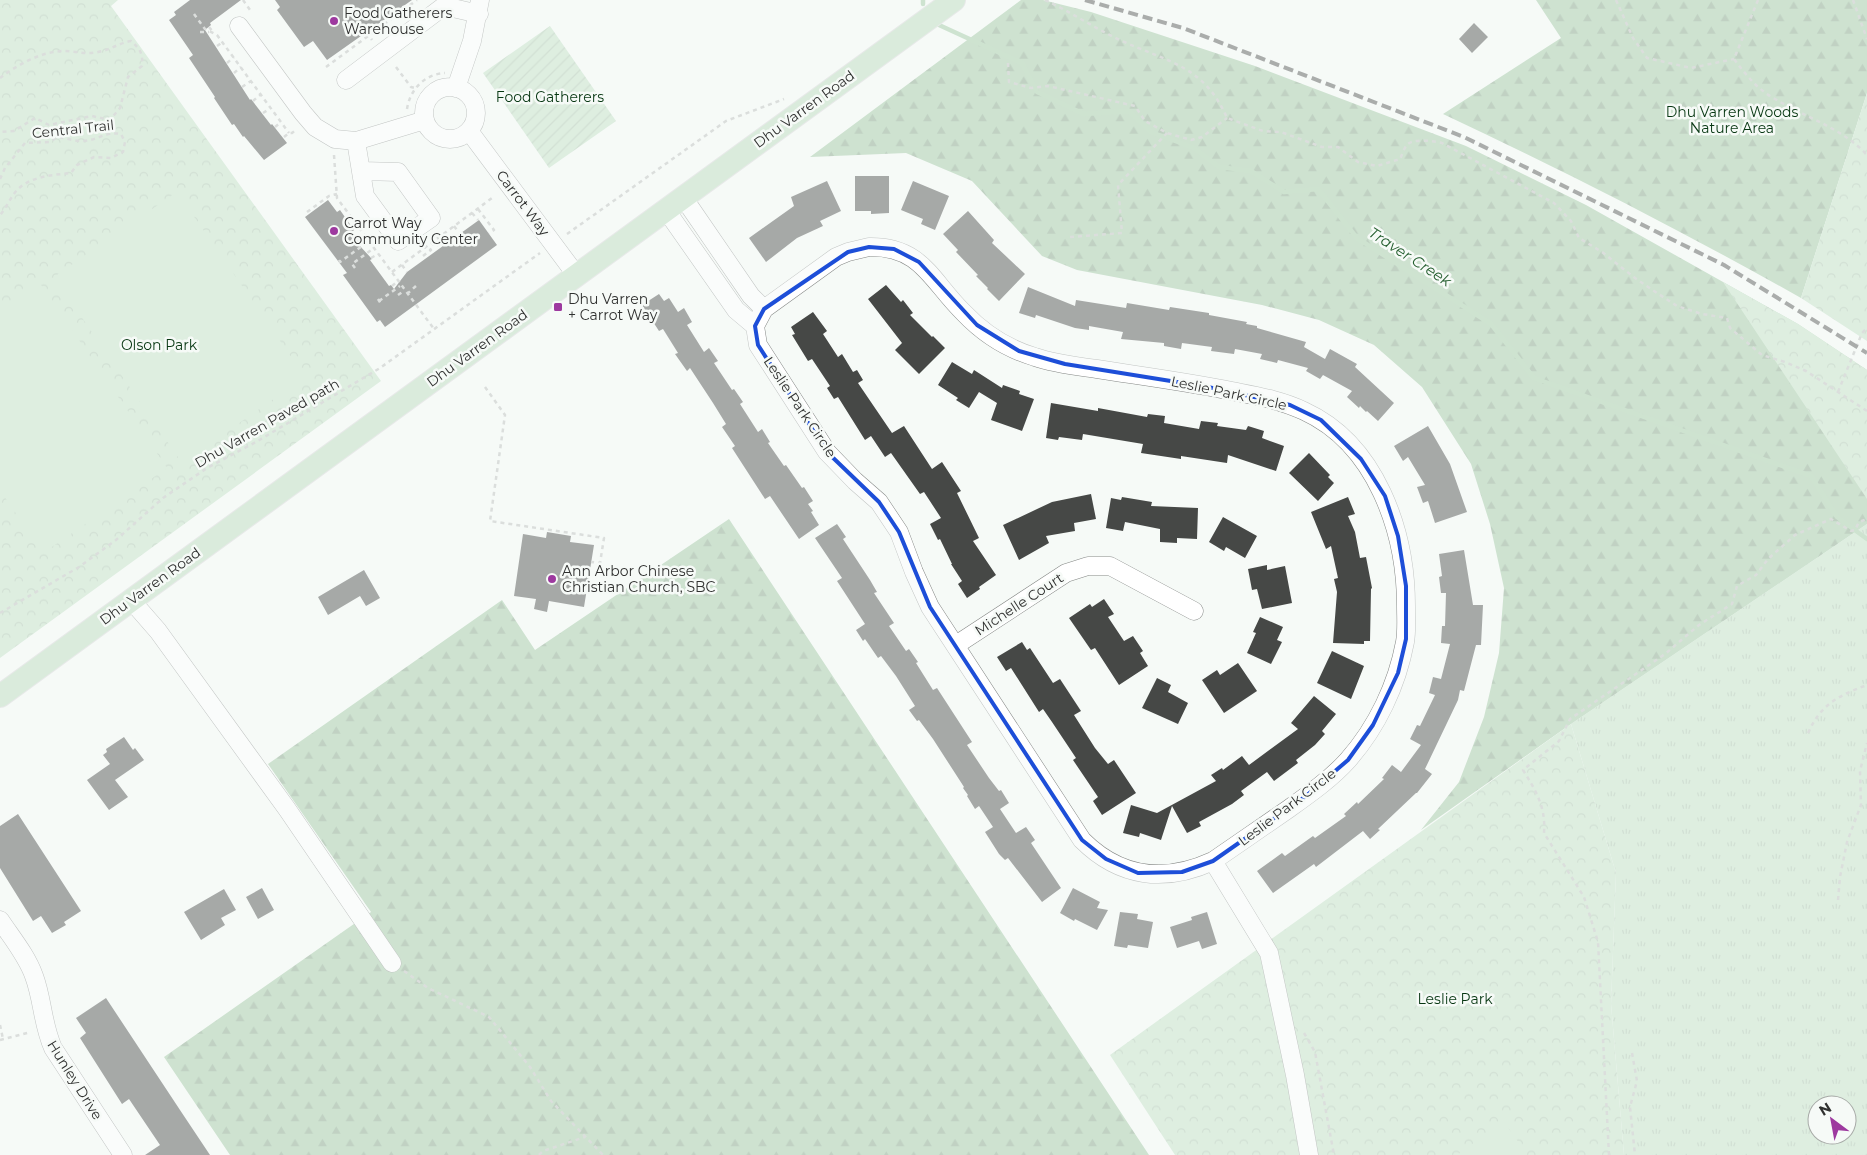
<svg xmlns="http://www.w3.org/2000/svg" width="1867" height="1155" font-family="Montserrat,sans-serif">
<defs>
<pattern id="grass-tufts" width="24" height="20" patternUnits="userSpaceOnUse" patternTransform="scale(1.25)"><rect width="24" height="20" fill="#c1e0c4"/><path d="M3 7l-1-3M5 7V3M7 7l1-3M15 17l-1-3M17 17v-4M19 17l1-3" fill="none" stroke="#a6c1a9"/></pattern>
<pattern id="forest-firs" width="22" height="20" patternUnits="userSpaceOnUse" patternTransform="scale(1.25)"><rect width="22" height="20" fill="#9dc6a0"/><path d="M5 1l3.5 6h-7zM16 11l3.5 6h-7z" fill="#80a183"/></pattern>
<pattern id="park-crowns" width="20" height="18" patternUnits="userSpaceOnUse" patternTransform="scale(1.25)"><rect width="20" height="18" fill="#c1e0c4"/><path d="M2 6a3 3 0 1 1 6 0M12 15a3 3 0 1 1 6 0" fill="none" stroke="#a6c1a9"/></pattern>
<pattern id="garden-furrows" width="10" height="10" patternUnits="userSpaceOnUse" patternTransform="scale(1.25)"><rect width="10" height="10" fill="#c1e0c4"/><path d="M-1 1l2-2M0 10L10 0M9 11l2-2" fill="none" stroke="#a6c1a9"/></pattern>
</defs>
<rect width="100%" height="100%" fill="#f6faf7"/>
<path fill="url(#grass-tufts)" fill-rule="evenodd" d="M1867 524V1155H1624L1611 1004 1616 873 1571 724ZM1817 1105H1847V1135H1817Z"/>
<path fill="url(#forest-firs)" d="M1021 0H1043L1091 12 1255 66 1466 146 1586 205 1798 324 1867 370V524L1571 724 1421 830 1459 782 1484 717 1499 653 1504 588 1490 524 1471 464 1422 387 1374 345 1319 320 1262 305 1077 270 1042 256 972 181 906 153 810 157Z
M1536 0H1867V93L1801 298C1684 232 1565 171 1443 114L1561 38Z
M729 519 1149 1155H230L164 1057 371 912 268 764 502 600 535 650Z"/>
<path fill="url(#park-crowns)" d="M0 0H118L111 6 381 381 0 658Z
M1867 93V341L1801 298Z
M1723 282 1798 324 1867 370V499Z
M1571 724 1616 873 1611 1004 1624 1155H1175L1110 1055Z"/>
<path fill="url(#garden-furrows)" d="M550 26 616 121 549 168 483 73Z"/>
<path fill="#c1e0c4" d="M177 192 305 377 182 463 54 277Z
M39 282 167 468 43 553 0 490V308Z
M1504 1122 1519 1143 1522 1155H1457Z"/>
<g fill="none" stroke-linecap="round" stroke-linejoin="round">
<path stroke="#9ec8a1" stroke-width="4.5" d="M923 0V4
M939 25 1022 63 1037 92 1084 114 1129 111 1151 132 1194 148 1219 167 1251 171 1284 192 1318 189 1357 238 1491 324 1534 378 1811 476 1837 517 1867 539"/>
</g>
<path fill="#464846" d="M190 0H241L210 23 211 25 205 30 250 100 251 99 271 125 272 124 287 143 264 160 244 136 243 137 234 124 232 125 214 98 215 97 189 58 193 55 169 20 176 15 174 12Z
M275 0H412L327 60 313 41 304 47 277 10 280 7Z
M1474 23 1488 37 1472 53 1459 39Z
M855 176H889V213L871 214V211H855Z
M827 181 841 211 820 221 823 226 797 238 766 262 749 238 794 206 791 197Z
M913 181 949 196 935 230 921 224 923 219 901 210Z
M328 200 337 212 340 210 354 230 352 232 360 244 359 245 372 259 370 260 389 286 391 285 394 289 407 272 479 220 497 245 385 327 380 320 377 322 343 275 347 273 305 217Z
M968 211 994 240 992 243 1025 274 999 301 987 289 988 288 976 276 978 275 956 252 958 250 943 234Z
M886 285 901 302 903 300 913 313 910 315 932 337 933 336 945 348 919 374 895 350 902 343 868 299Z
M1028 287 1075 306 1076 300 1126 308 1127 303 1169 310 1170 307 1209 313V315L1247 322 1246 324 1257 326V328L1306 342 1304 347 1325 359 1330 349 1357 364 1355 367 1394 403 1378 421 1367 411 1366 412 1360 406 1359 408 1347 397 1352 391 1323 375 1320 379 1306 371 1308 368 1278 360 1277 363 1260 359 1262 354 1235 349 1234 354 1211 351 1212 347 1182 343 1181 349 1164 346V343L1121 339 1123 332 1089 326V330L1075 328 1036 315 1035 318 1019 313Z
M659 294 664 301 669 298 678 312 684 308 692 322 687 325 704 352 709 348 718 361 714 363 732 390 734 389 743 402 740 404 758 432 762 429 770 442 768 443 784 466 786 465 802 488 804 487 813 501 808 504 813 511 811 512 819 525 799 539 770 496 765 499 732 448 735 446 722 427 726 424 713 403 690 368 687 371 675 354 678 353 663 329 659 331 642 305Z
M813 312 827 331 823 334 838 357 842 354 853 372 857 370 863 380 858 383 892 433 904 426 932 469 942 462 961 491 957 493 979 538 973 541 996 575 979 587 980 589 967 598 958 584 962 581 951 564H952L940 539 938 540 930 524 941 518 924 492 920 494 891 453 885 457 871 436 865 440 838 397 834 399 827 388 830 386 812 359 808 361 792 335 795 334 791 327Z
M952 362 972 374 974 370 1002 388 1003 385 1020 391 1019 394 1034 399 1022 431 991 420 997 403 979 392 969 408 956 400 958 398 938 385Z
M1051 403 1098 411V408L1147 417 1148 414 1165 416 1164 423 1199 429 1201 421 1218 423 1217 426 1246 430 1248 426 1264 431 1262 438 1284 446 1276 471 1228 455 1227 463 1181 456V459L1141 453 1143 444 1083 434 1082 440 1059 437 1058 440 1046 438Z
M1428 426 1450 464 1467 512 1435 523 1428 501 1423 503 1417 487 1425 485 1408 457 1403 461 1394 446Z
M1309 453 1330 475 1328 477 1334 483 1318 501 1289 473Z
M1091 494 1096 519 1074 523 1075 531 1046 536 1049 543 1019 560 1003 525 1052 502Z
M1122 497 1152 502 1151 506 1198 508 1197 539 1177 538V543L1160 542V529L1125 522 1123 531 1106 528 1111 498 1121 500Z
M1348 497 1355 514 1348 516 1355 532 1360 558 1366 557 1372 588 1371 589 1370 641H1364V644L1333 643 1337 592 1334 579 1338 578 1331 546 1326 549 1311 512Z
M1223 517 1257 536 1245 558 1226 547 1224 551 1209 542Z
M837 524 846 537 843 539 870 580 877 592 874 593 894 623 889 626 906 651 909 649 918 662 916 663 933 690 937 688 972 742 967 745 989 778 999 791 1001 790 1009 803 1000 809 1016 833 1026 827 1035 840 1031 843 1061 888 1042 902 1008 858 1005 860 999 854 985 832 993 827 979 806 975 809 967 796 968 795 963 788 964 787 933 739 919 720 917 721 909 710 915 706 896 676 881 656 878 658 865 639 863 641 856 630 865 624 837 581 842 578 815 538Z
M547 532 571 536 570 542 594 545 584 607 549 601 547 612 534 609 536 599 514 596 523 534 546 538Z
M1464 550 1473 605H1483L1481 645H1476L1464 691 1460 690 1458 700 1425 769 1432 774 1417 793H1416L1378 829 1380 830 1370 839 1363 831 1316 867 1314 864 1273 893 1257 871 1282 853 1285 856 1313 836 1315 838 1346 816 1344 814 1357 802 1358 804 1384 779 1382 778 1392 765 1401 772 1421 745 1410 739 1417 725 1420 726 1435 695 1429 693 1433 677 1441 679 1450 644 1441 643 1442 626H1445L1446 593H1441L1439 577 1442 576 1439 554Z
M1267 565V570L1285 566 1292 603 1262 609 1257 589 1252 590 1248 569Z
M364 570 380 598 366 606 360 596 328 615 318 597Z
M1104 599 1114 614 1108 617 1124 641 1133 636 1143 651 1140 653 1148 666 1119 685 1095 648 1091 650 1069 618 1090 604 1092 607Z
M1260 617 1283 627 1277 640 1282 642 1271 664 1247 653 1256 633 1253 632Z
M1022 642 1027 650 1030 648 1053 683 1060 679 1081 711 1074 715 1095 748 1108 764 1114 760 1136 793 1102 815 1093 801 1098 797 1073 760 1076 758 1052 722 1043 709 1039 712 1011 668 1006 671 997 657Z
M1332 651 1364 666 1351 699 1317 683Z
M1238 663 1257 691 1224 713 1202 680 1217 670 1220 675Z
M1157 678 1171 685 1168 692 1188 703 1178 724 1142 708Z
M1314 696 1336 714 1322 731 1325 734 1315 745 1296 760 1298 763 1274 781 1267 772 1241 791 1244 795 1232 804 1199 822 1201 826 1187 833 1172 806 1161 840 1140 833 1139 837 1123 833 1131 805 1157 813 1216 781 1211 775 1222 768 1223 770 1242 756 1249 765 1298 729 1291 723Z
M124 737 133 750 135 748 144 760 115 780 128 797 109 810 87 780 110 764 103 755 107 752 106 749Z
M18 814 81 911 64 922 66 925 52 933 41 916 33 921 0 868V826Z
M262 888 274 910 258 919 246 897Z
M1073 888 1100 902 1097 908 1108 910 1097 930 1075 919 1074 921 1060 913Z
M224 889 236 910 221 918 225 925 201 940 184 912Z
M1120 912 1138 914 1137 919 1153 922 1148 948 1128 945 1127 948 1114 946Z
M1207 912 1217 944 1202 949 1199 941 1177 948 1170 927 1192 920 1191 917Z
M106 998 180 1110 210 1155H145L160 1145 129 1099 122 1104 80 1038 86 1033 76 1018Z"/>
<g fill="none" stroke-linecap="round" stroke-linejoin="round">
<g stroke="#858886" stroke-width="19">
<path id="minor" d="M239 26 303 113 315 127 335 139 356 141 425 120
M346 80 444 6 479 14
M424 113a26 26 0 1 1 52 0a26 26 0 1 1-52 0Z
M456 88 472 41 480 0
M469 131 577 276
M356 141 365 196 398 241 431 218 398 172 362 171
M683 197 751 296 764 309
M666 210 736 310 755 326
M869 247C922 246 931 281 964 313 983 333 1008 349 1035 357 1055 364 1076 366 1097 369 1142 376 1188 382 1232 391 1257 396 1281 400 1304 411 1376 444 1406 531 1406 606 1406 618 1407 631 1405 642 1397 685 1377 727 1348 760 1331 779 1308 795 1287 810 1262 827 1238 844 1213 861 1165 883 1120 878 1082 840L930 607 914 572 899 532 879 502 855 481 827 452 758 345 755 326 764 309 836 257 848 252Z
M131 600 158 631 287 809 392 963
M956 645 1066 573 1088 566H1110L1194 611
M1213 861 1269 953 1295 1075 1309 1155
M0 920C12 938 27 956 34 976 43 1000 42 1023 53 1048L123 1155"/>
</g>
<g stroke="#d6d6d6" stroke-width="24">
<path id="major" d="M0 696 954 0"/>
</g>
<path stroke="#babdbb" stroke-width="2.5" stroke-dasharray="4 4" stroke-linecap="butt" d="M243 0 250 10 248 12
M1045 0C1071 12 1094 28 1120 40 1167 62 1204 65 1227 118L1263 131 1281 132 1322 147H1338L1358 162 1377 166 1400 159C1402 155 1404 148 1407 145 1412 138 1435 141 1442 143L1554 203 1571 221 1579 238 1602 252 1635 278 1657 293 1677 306 1702 314 1727 318 1730 328 1762 355 1785 362 1806 371 1867 411
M1616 0 1633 38 1647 58 1691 68 1734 59
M1758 0 1734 59C1746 75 1757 89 1775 99 1805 117 1842 128 1867 155
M1853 0 1867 39
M194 14 205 29 217 35 289 133
M209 27 213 32
M200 32H209
M367 32 372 40
M217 46 223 42
M227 63 234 57
M1008 63 1009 82 1031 88 1048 86 1135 106 1145 121 1167 133 1191 140 1202 137 1227 118
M326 67 417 0
M396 67 411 87 415 88
M234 73 241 67
M0 78C17 65 42 51 64 51 75 51 86 55 98 52 110 50 119 43 131 41 140 49 143 53 142 66L128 77 120 108 110 120 92 116 49 125 35 118 14 131 0 132
M242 87 251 81
M253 101 261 94
M407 109C410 89 425 74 445 73
M263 113 271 108
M275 127 281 122
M284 137 289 133H292L297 129
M334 155 337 198 434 329
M0 179 5 168 25 143 49 142 58 137C66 138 74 141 82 141 97 141 105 131 121 134L125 142 123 152 111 158 94 157 77 165 71 173C53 175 32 176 18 189 11 196 7 207 0 215
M478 209 494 230 489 233
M307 212 329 196 337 194
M472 213 478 220
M454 226 460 234
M567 234 726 121 784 99
M1070 237 1122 233 1118 185 1167 133
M432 242 435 247 444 241 446 244
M423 256 431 250 427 246
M371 258 378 254
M339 260 340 262 369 241
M402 265 407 272
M355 268 352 264 374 248
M392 272 492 198
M392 286 398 281
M407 294 416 286
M398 295 404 291
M378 299 381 304
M379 301 400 286
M485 387 505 415 490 521 604 538 600 563 591 562
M1838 392 1862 333 1867 328
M0 613 79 567 116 540 163 498 207 468 256 442 380 368 540 253
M1808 733C1821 704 1838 696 1867 685
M1838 900 1840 877 1847 842 1861 805 1860 771 1867 743
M404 971 428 988 489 1017 530 1067 551 1101 603 1155
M0 1025 3 1039
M1304 1033 1315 1052 1334 1155
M0 1040 31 1032
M1632 1053 1637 1081 1630 1107 1635 1155
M539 1155 543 1151 585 1137
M1609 1155 1598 942 1584 897 1544 833C1546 807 1536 791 1523 770L1559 741 1570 719 1665 654 1699 625 1732 604 1737 586 1756 575 1768 559 1795 535 1831 519 1851 531 1855 530 1859 522 1867 519"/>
<use href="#minor" stroke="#fff" stroke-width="18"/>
<use href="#major" stroke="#b8dabb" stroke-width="22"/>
<path stroke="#4f504f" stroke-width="4" stroke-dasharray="10 5" stroke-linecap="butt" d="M1085 0 1183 28 1464 137 1724 265 1867 353"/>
</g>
<path d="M0 0H1867V1155H0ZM869 247 894 249 919 262 977 325 1019 351 1065 364 1208 387 1290 405 1321 420 1361 459 1385 496 1398 536 1406 586V639L1398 673 1373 725 1348 760 1306 796 1213 861 1182 872 1138 873 1106 859 1082 840 930 607 899 532 879 502 827 452 758 345 755 326 764 309 848 252Z" fill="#f6faf7" fill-opacity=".55" fill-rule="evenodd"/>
<path fill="none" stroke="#1d4ed8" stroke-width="4" stroke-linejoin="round" d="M869 247 894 249 919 262 977 325 1019 351 1065 364 1208 387 1290 405 1321 420 1361 459 1385 496 1398 536 1406 586V639L1398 673 1373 725 1348 760 1306 796 1213 861 1182 872 1138 873 1106 859 1082 840 930 607 899 532 879 502 827 452 758 345 755 326 764 309 848 252Z"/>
<g fill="#9d399f" stroke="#f6faf7" stroke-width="2">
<circle cx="334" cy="21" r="5"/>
<circle cx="334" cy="231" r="5"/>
<rect x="553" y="302" width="10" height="10" rx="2.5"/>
<circle cx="552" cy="579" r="5"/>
</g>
<g text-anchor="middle" stroke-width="5" stroke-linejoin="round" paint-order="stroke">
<g font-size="14" fill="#303130" stroke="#f6faf7" text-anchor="start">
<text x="344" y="18">Food Gatherers<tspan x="344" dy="16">Warehouse</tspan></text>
<text x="344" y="228">Carrot Way<tspan x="344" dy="16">Community Center</tspan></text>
<text x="568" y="304">Dhu Varren<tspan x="568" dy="16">+ Carrot Way</tspan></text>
<text x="562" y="576">Ann Arbor Chinese<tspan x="562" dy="16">Christian Church, SBC</tspan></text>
</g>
<g font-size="14" fill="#073712" stroke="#f6faf7">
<text x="550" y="102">Food Gatherers</text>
<text x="1732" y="117">Dhu Varren Woods<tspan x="1732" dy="16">Nature Area</tspan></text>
<text x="159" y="350">Olson Park</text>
<text x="1455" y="1004">Leslie Park</text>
</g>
<g font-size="14" fill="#303130" stroke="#f6faf7">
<text transform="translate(804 109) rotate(-36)" y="5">Dhu Varren Road</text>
<text transform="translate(73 129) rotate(-6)" y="5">Central Trail</text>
<text transform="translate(523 203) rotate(53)" y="5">Carrot Way</text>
<text transform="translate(477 348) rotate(-36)" y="5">Dhu Varren Road</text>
<text transform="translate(1229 393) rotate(12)" y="5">Leslie Park Circle</text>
<text transform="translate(800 407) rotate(56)" y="5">Leslie Park Circle</text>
<text transform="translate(267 423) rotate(-30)" y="5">Dhu Varren Paved path</text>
<text transform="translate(150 586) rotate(-36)" y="5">Dhu Varren Road</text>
<text transform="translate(1019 604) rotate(-33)" y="5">Michelle Court</text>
<text transform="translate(1287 807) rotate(-37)" y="5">Leslie Park Circle</text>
<text transform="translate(75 1080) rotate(58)" y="5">Hunley Drive</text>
</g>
<g font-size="15" font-style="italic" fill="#235e2e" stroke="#f6faf7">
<text transform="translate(1410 257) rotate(33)" y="5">Traver Creek</text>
</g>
</g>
<g transform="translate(1832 1120) rotate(328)"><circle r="24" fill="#f6faf7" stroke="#a7aaa7"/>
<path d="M0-4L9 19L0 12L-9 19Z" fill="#9d399f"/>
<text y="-8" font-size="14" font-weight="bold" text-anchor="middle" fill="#303130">N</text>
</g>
</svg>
